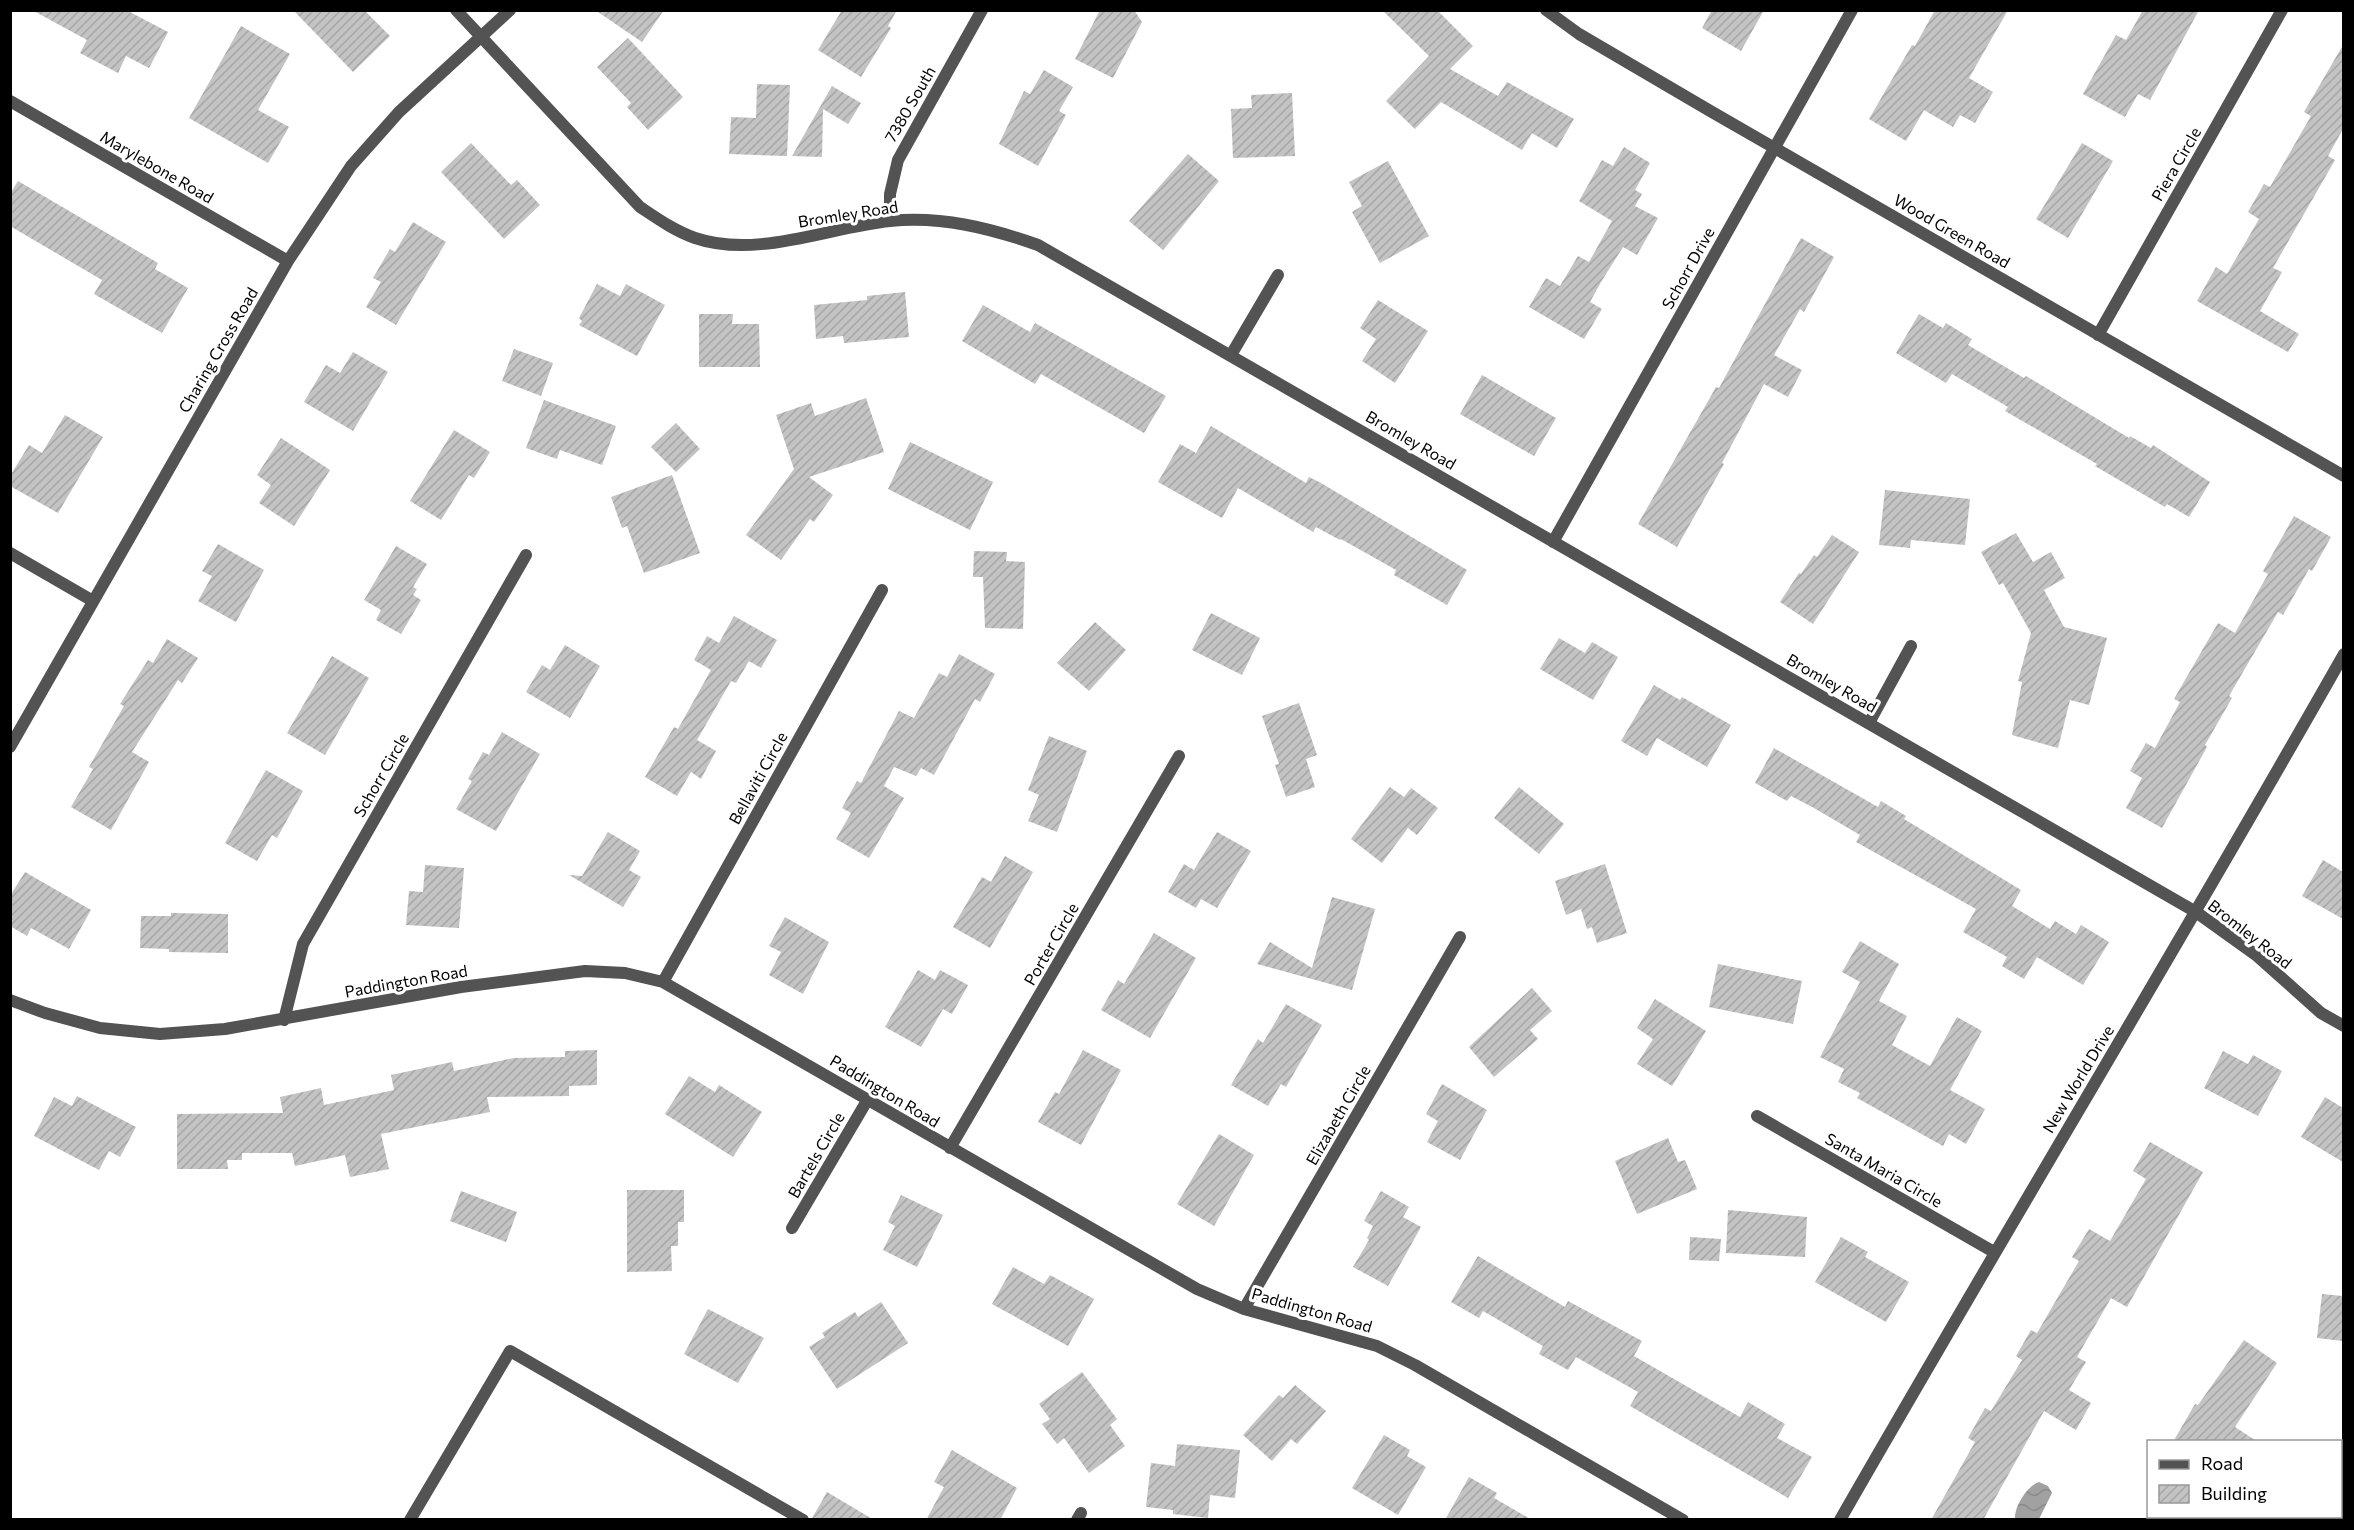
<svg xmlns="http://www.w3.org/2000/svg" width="2354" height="1530" font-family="Commissioner,sans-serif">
<defs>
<pattern id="water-waves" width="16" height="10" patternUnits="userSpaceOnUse" patternTransform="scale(1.5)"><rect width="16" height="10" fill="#a1a1a1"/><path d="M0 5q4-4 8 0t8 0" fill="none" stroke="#898989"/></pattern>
<pattern id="building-hatch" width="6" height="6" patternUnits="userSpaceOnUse" patternTransform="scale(1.5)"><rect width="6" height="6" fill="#c3c3c3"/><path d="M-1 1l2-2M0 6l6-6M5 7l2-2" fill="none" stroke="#a6a6a6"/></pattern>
</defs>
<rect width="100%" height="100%" fill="#fff"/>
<path fill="url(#water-waves)" d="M2039 1482 2048 1486 2052 1493 2039 1519H2015C2014 1507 2027 1486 2039 1482Z"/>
<path fill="url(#building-hatch)" d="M32 10H126L168 32 149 68 126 56 118 73 80 53 87 40Z
M293 10H364L390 36 353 72Z
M595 10H664L642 42Z
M842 10H897L888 26 891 28 861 77 818 50Z
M1100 10H1134L1142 22 1113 78 1075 59Z
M1382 10H1437L1473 46 1450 69 1498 96 1507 82 1574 119 1557 148 1532 133 1522 150 1441 102 1415 129 1386 101 1429 56Z
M1712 10H1764L1741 51 1702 28Z
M1935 10H2008L1969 78 1993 92 1975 123 1960 115 1953 127 1924 110 1906 141 1869 119 1912 45 1915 46Z
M2143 10H2199L2150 100 2138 94 2125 117 2083 94 2116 35 2126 40Z
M241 26 290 54 258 110 289 127 268 163 189 118Z
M628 38 683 97 648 130 627 107 631 103 597 67Z
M2343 45V129L2328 156 2335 160 2273 268 2282 272 2260 311 2299 334 2288 352 2197 301 2216 267 2227 274 2259 219 2248 212 2264 184 2270 187 2311 116 2304 112Z
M1044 70 1073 87 1059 111 1066 115 1038 166 999 144 1024 91 1030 94Z
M757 84 790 85 787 156 729 154 731 117 756 118Z
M832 86 861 103 855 113 848 124 823 109 822 157 792 156Z
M1292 93 1295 156 1233 158 1231 109 1252 108 1251 95Z
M471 143 511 185 517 180 540 205 504 239 441 172Z
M2082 143 2113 161 2068 238 2036 219Z
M1624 147 1650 163 1635 190 1642 194 1635 206 1658 218 1637 255 1623 247 1601 282 1590 302 1602 309 1584 339 1529 307 1546 278 1560 286 1578 256 1589 262 1612 221 1579 201 1602 160 1613 166Z
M1188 154 1219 181 1163 250 1129 221Z
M1388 161 1429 236 1380 263 1352 212 1362 206 1349 182Z
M18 181 158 263 155 269 188 288 162 333 94 294 102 280 10 226V194Z
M413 222 446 242 396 325 366 307 381 282 373 278 390 249 395 252Z
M1801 238 1834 257 1804 312 1800 309 1774 355 1802 370 1788 397 1764 384 1722 463 1724 464 1677 547 1638 524 1716 387 1719 388Z
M597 284 620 296 626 284 665 305 637 356 579 325 582 321 579 318Z
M905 292 909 337 844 343 843 336 816 339 814 305 867 300V296Z
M1378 300 1428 331 1395 383 1362 361 1376 339 1360 328Z
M983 305 1030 332 1035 323 1166 396 1144 433 1041 374 1035 384 962 341Z
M699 314H733L732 324H759L760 367H699Z
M1919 314 1943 328 1946 323 1972 339 1968 345 2024 378 2026 376 2129 438 2130 436 2151 448 2153 445 2210 482 2189 517 2167 504 2165 507 2095 466 2097 464 2005 411 2008 407 1952 374 1946 383 1896 353Z
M514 349 553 363 541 396 502 381Z
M353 352 388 372 353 431 304 402 326 365 340 373Z
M1482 375 1556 418 1534 456 1460 414Z
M866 398 884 452 809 477 833 495 814 522 810 519 781 560 746 535 794 469 776 415 811 403 815 416Z
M544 400 616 426 602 465 560 450 557 459 526 448Z
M65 415 103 437 58 513 10 486V476L29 445 42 453Z
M676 423 700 449 676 472 651 447Z
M1211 426 1306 483 1309 477 1321 483 1467 570 1447 605 1394 575 1396 570 1341 539 1340 540 1316 527 1313 532 1238 488 1222 518 1158 482 1180 444 1196 453Z
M454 430 490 452 474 478 469 475 441 520 410 501Z
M281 438 330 470 294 526 259 503 271 485 257 475Z
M910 442 993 482 970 530 888 489Z
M672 475 700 553 644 573 627 526 622 528 611 497Z
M1885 490 1970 499 1965 545 1911 540 1910 548 1879 545Z
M2294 516 2331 537 2312 571 2309 569 2283 615 2278 612 2229 696 2232 698 2205 745 2207 747 2162 828 2126 808 2142 778 2130 771 2146 743 2155 748 2180 702 2174 699 2218 623 2235 633 2268 574 2263 571Z
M2016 533 2033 562 2051 552 2065 578 2044 590 2064 627 2107 638 2089 705 2070 700 2058 748 2012 735 2022 682 2018 681 2031 633 2003 583 1999 585 1981 552Z
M1832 535 1859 552 1813 624 1780 602 1799 573 1801 574 1814 555 1817 557Z
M218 544 264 570 236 622 198 601 212 576 202 571Z
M396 546 427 564 413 587 417 589 413 595 421 600 401 634 376 620 381 610 364 600Z
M974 551 1007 552 1006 561 1025 562 1023 629 985 628 983 577H973Z
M1211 613 1260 638 1242 675 1192 650Z
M734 616 777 640 761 668 749 661 736 683 731 681 697 740 716 751 701 779 691 772 677 796 645 777 674 727 678 729 711 670 694 660 707 636 719 643Z
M1095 622 1126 650 1089 691 1057 663Z
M1559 638 1585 653 1592 642 1618 657 1593 700 1540 669Z
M167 639 198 658 182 683 178 680 132 752 149 762 111 830 71 807 93 769 89 767 124 706 120 704 148 660 153 663Z
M565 645 600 666 570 718 526 692 542 665 550 670Z
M959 654 995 674 980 702 975 699 934 775 921 768 916 776 894 767 884 786 904 798 869 858 836 839 851 813 842 808 857 781 861 783 899 711 914 718 939 673 947 677Z
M332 656 369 678 325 755 287 733Z
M1654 685 1680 700 1682 697 1731 725 1707 767 1657 738 1647 756 1621 741Z
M1299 703 1317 755 1306 759 1315 787 1286 797 1275 765 1279 764 1262 716Z
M502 732 540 754 496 831 456 809 472 781 468 779 483 752 489 755Z
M1049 736 1087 751 1057 832 1028 821 1039 795 1028 790Z
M1774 748 1878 807 1881 801 1906 816 1904 819 2021 890 2012 906 2050 929 2055 921 2076 934 2081 925 2109 942 2083 985 2037 957 2024 979 2002 966 2007 957 1963 932 1976 909 1856 842 1860 835 1814 808 1791 796 1787 801 1755 783Z
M266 770 303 791 277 838 272 835 257 861 225 843Z
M1390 787 1404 797 1411 788 1438 808 1417 835 1408 828 1382 863 1351 839Z
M1519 787 1564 824 1539 854 1494 818Z
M608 832 640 851 629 870 641 877 623 907 569 875 582 876Z
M1217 832 1251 851 1217 908 1201 899 1196 908 1168 892 1184 864 1194 870Z
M1005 856 1033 872 990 948 953 927 982 877 991 882Z
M2323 860 2343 872V919L2302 896Z
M1605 864 1627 933 1597 943 1592 927 1587 929 1581 909 1566 915 1555 881Z
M425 865 464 868 459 928 406 925 409 891 423 892Z
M25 872 91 910 69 949 31 928 27 936 10 926V896Z
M1332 897 1375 909 1352 990 1257 964 1270 942 1312 968Z
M171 913 228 914V953L169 952V949L140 948 141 916H171Z
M785 917 829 942 803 994 769 975 781 952 769 946Z
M1154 933 1196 958 1150 1038 1101 1010 1118 980 1124 984Z
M1860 941 1899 964 1879 1001 1907 1016 1892 1045 1930 1066 1957 1017 1982 1031 1950 1090 1985 1109 1966 1144 1949 1134 1943 1146 1857 1098 1860 1093 1838 1082 1844 1069 1820 1057 1860 982 1842 972Z
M1718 964 1802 981 1793 1024 1709 1007Z
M918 970 935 980 940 970 968 985 952 1014 943 1009 921 1047 885 1027Z
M1532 988 1552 1011 1530 1030 1538 1039 1494 1077 1469 1047Z
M1655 999 1706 1031 1672 1086 1637 1064 1653 1039 1637 1028Z
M1286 1004 1322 1025 1286 1087 1281 1084 1268 1106 1231 1085 1258 1039 1263 1043Z
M597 1050V1085L569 1086V1096L487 1097 490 1112 381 1134 389 1169 350 1177 345 1155 295 1166 292 1153H242V1160H227L228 1169H177V1114L283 1113 280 1097 321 1088 324 1105 394 1090 391 1075 452 1062 454 1071 514 1058 565 1057V1051Z
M1083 1050 1121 1070 1081 1145 1038 1122 1055 1092 1059 1094Z
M2223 1051 2248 1064 2253 1055 2282 1071 2258 1116 2204 1088Z
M689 1076 715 1092 719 1085 762 1112 733 1157 665 1114Z
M1442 1084 1487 1110 1460 1160 1427 1142 1438 1121 1426 1114Z
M77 1096 136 1127 120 1157 109 1151 99 1170 34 1136 54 1097 72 1106Z
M2325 1097 2343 1108V1162L2301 1137Z
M1219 1134 1254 1155 1214 1226 1177 1204Z
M1668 1138 1678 1162 1685 1160 1697 1189 1637 1214 1615 1161Z
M2150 1142 2203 1172 2127 1307 2111 1298 2077 1357 2086 1362 2069 1390 2091 1403 2076 1430 2044 1411 1983 1520H1931L1975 1442 1968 1438 1985 1408 1991 1411 2022 1360 2016 1356 2031 1330 2037 1333 2079 1261 2072 1257 2089 1229 2110 1241 2146 1179 2133 1171Z
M627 1190H684V1222H678V1246H671L672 1271 627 1272Z
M461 1191 517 1212 506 1242 450 1221Z
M1381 1191 1409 1207 1403 1217 1421 1227 1388 1286 1353 1267 1369 1240 1367 1238 1373 1226 1364 1221Z
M901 1195 943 1215 917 1267 883 1250 895 1226 888 1222Z
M1728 1210 1807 1217 1805 1257 1726 1253Z
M1690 1237 1721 1239 1719 1261 1689 1260Z
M1841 1237 1868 1252 1865 1257 1909 1282 1886 1322 1815 1282Z
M1478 1256 1565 1307 1568 1301 1642 1341 1634 1356 1740 1417 1748 1402 1785 1424 1777 1438 1812 1457 1788 1498 1630 1406 1638 1392 1576 1357 1568 1370 1539 1354 1543 1346 1483 1311 1479 1318 1451 1302Z
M1013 1267 1044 1284 1050 1275 1094 1299 1068 1346 992 1304Z
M2322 1294 2343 1296V1341L2317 1338Z
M881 1302 908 1343 837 1389 809 1347 825 1337 822 1333 855 1312 858 1317Z
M708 1309 764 1338 738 1383 684 1354Z
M2244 1340 2277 1363 2235 1427 2258 1442H2173L2195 1404 2198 1405Z
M1082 1372 1117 1419 1110 1425 1125 1446 1089 1473 1064 1438 1057 1444 1042 1424 1050 1419 1039 1404Z
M1295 1385 1326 1411 1297 1444 1291 1439 1272 1461 1243 1435 1279 1395 1283 1398Z
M1384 1435 1410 1450 1407 1456 1426 1467 1398 1515 1352 1488Z
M1177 1444 1240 1450 1235 1498 1210 1495 1208 1518 1173 1514V1510L1146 1507 1151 1463 1175 1466Z
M952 1450 1017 1488 1000 1520H926L944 1487 934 1482Z
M1469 1477 1497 1493 1494 1498 1532 1520H1445Z
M827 1492 874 1520H811Z"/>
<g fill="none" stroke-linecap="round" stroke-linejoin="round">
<path stroke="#535353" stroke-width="12" d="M410 1520 510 1351 803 1520"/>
<path stroke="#535353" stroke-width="12" d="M456 10 640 207C658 219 675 231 695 238 757 259 829 227 890 221 942 216 990 228 1038 245L2196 912 2256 955 2321 1013 2344 1026
M1546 10 1579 34 1712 112 2344 476
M10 101 288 261
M890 221V194L898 160 982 10
M2098 335 2282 10
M1231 355 1278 275
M1553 542 1852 10
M10 553 93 601
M1869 723 1911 646
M10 747 288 261 351 166 399 112 510 10
M663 982 882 590
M10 1000 45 1013 100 1028 160 1034 225 1029 461 987 585 971 625 973 663 982 1197 1289 1244 1309 1377 1346 1415 1365 1683 1520
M284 1020 303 944 526 555
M1757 1116 1994 1252
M950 1148 1179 756
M792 1228 868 1099
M1244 1309 1460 937
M1077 1520 1081 1513
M1840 1520C2006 1230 2179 945 2344 654
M2301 1520 2302 1516"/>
</g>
<g text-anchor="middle" stroke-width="6" stroke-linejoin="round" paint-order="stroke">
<g font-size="16" fill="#000" stroke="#fff">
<text transform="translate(910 104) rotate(-60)" y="6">7380 South</text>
<text transform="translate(2176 164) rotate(-60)" y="6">Piera Circle</text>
<text transform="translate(157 167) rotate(30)" y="6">Marylebone Road</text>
<text transform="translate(848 214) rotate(-9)" y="6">Bromley Road</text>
<text transform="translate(1952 231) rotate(30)" y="6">Wood Green Road</text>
<text transform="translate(1688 268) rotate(-61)" y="6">Schorr Drive</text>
<text transform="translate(218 350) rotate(-60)" y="6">Charing Cross Road</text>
<text transform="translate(1411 440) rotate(30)" y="6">Bromley Road</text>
<text transform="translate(1832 683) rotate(30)" y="6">Bromley Road</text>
<text transform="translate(381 775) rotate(-60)" y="6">Schorr Circle</text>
<text transform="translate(758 778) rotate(-61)" y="6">Bellaviti Circle</text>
<text transform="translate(2250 934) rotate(38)" y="6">Bromley Road</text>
<text transform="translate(1051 944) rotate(-60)" y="6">Porter Circle</text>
<text transform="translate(406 981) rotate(-10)" y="6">Paddington Road</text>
<text transform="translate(2078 1079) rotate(-59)" y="6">New World Drive</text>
<text transform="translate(885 1091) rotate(31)" y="6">Paddington Road</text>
<text transform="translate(1338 1115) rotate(-60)" y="6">Elizabeth Circle</text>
<text transform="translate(816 1155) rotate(-60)" y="6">Bartels Circle</text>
<text transform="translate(1884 1170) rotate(30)" y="6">Santa Maria Circle</text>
<text transform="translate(1312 1310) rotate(16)" y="6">Paddington Road</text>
</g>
</g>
<rect width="2354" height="1530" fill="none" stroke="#000000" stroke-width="24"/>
<rect x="2147" y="1440" width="195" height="78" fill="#ffffff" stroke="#999999" stroke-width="1.5"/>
<rect x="2159" y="1460" width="30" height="9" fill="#535353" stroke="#999999" stroke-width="1.5"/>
<text x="2201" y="1470" font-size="18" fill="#000000">Road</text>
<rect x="2159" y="1485" width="30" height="18" fill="url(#building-hatch)" stroke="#999999" stroke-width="1.5"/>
<text x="2201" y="1500" font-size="18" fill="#000000">Building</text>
</svg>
